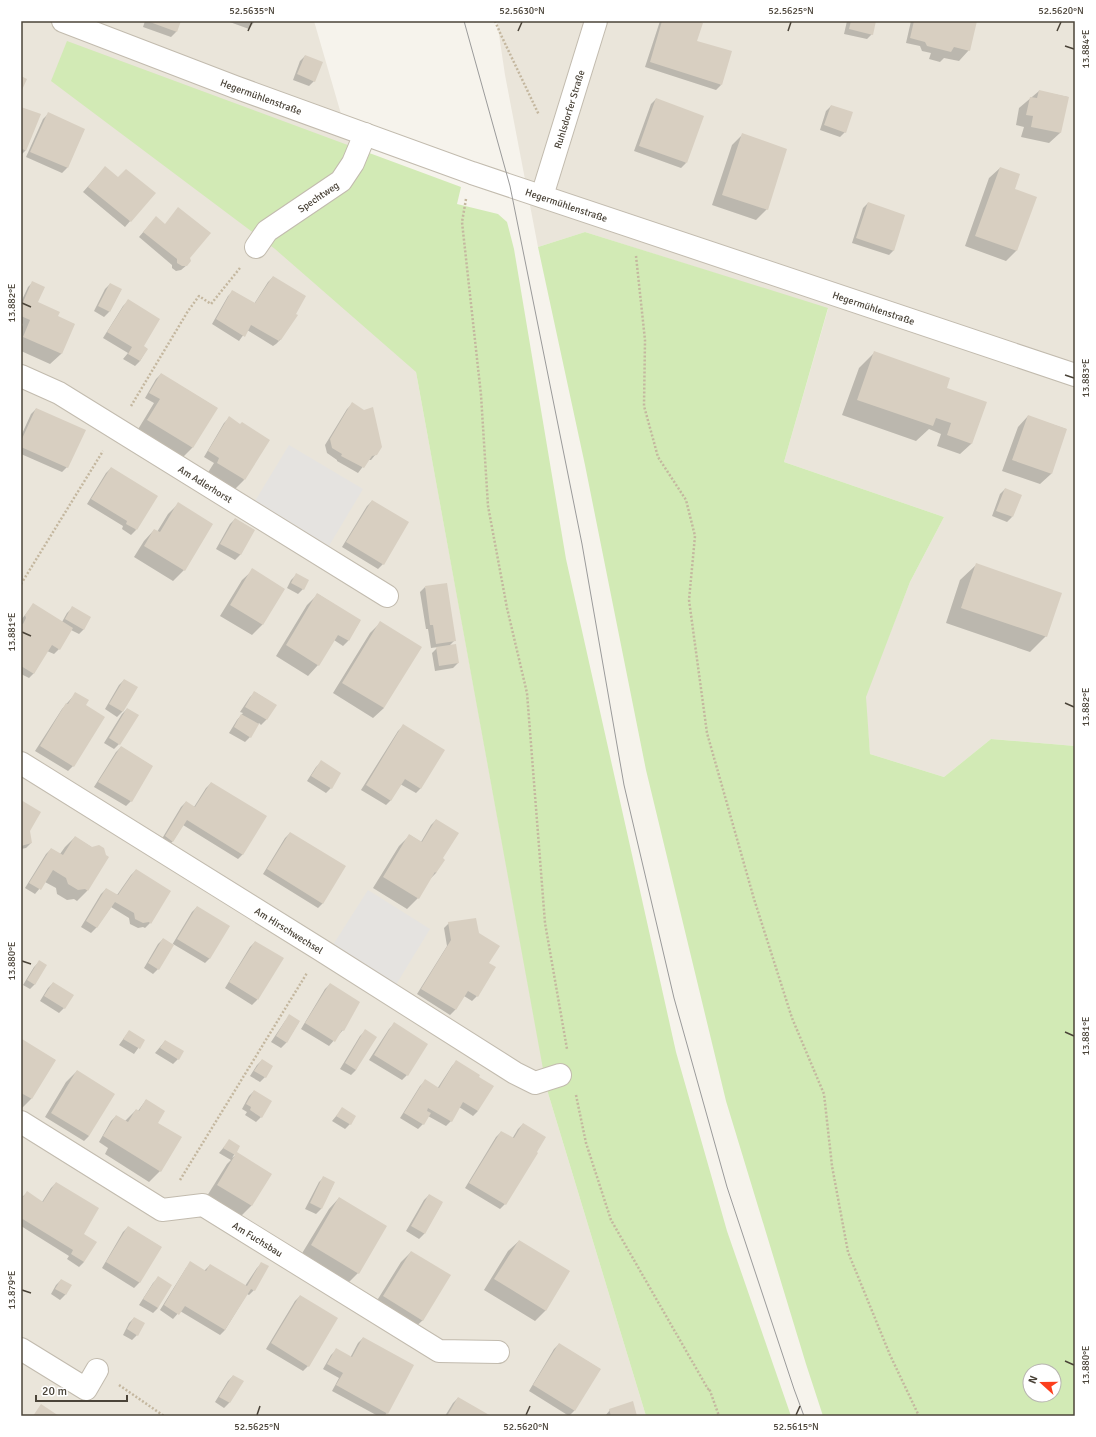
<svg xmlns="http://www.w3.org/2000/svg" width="1096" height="1437" font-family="Signika,sans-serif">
<rect width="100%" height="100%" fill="#f6f3ec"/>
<path fill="#eae5da" d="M21 21H314L416 372 548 1093 646 1416H21Z
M497 21H1075V746L991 739 944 777 870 754 865 697 910 582 944 517 784 462 828 309 585 232 538 247 505 75Z"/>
<path fill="#d2eab5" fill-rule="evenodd" d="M67 41 461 187 457 204 498 214 507 222 514 249 566 559 676 1052 727 1231 791 1416H646L548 1093 547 1089 562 1067 556 1064 543 1069 416 372 275 249 51 81Z
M585 232 828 308 784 462 944 517 910 582 866 697 870 754 944 777 991 739 1075 746V1416H823L806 1364 726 1101 646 770 585 465 538 247ZM1030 1371H1054V1395H1030Z"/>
<path fill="#e5e3e0" d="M289 445 363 489 326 551 252 506Z
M368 890 430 929 394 988 331 948Z"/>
<path fill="#0003" d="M145 21H180L176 32 171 37 143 27Z
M227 21H255L249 29Z
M660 21H694L696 41 721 85 716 90 645 67Z
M846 21H875L872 34 867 39 844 34 847 21Z
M911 21H976L969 50 959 61 944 58 940 62 929 59 931 53 922 51 920 46 906 43Z
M305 56 314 81 309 86 293 80 300 61Z
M1039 91 1068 97 1060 133 1049 143 1021 137 1024 127 1016 125 1019 108Z
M656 99 686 163 681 168 634 151 651 104Z
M831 106 845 132 840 137 820 130 826 111Z
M21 108 26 150 21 155Z
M48 114 84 130 67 168 62 173 26 157 43 119Z
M742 135 767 209 756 220 712 205 732 145Z
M1000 168 1014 189 1017 250 1006 261 965 246 989 178Z
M100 173 154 193 125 227 83 192Z
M868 203 894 250 889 255 852 243 863 208Z
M151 223 189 257 187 265 181 270 176 271 172 268V265L139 237Z
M273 277 281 339 276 344 273 346 247 330 239 341 212 324 228 296 233 291 254 304 268 282Z
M33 282 37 303 57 317 74 324 61 354 50 364 21 351V330L23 324 21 323V302L28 287Z
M110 284 121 290 109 312 104 317 94 311 105 289Z
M128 301 143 346 147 349 140 361 135 366 123 359 128 353 103 338 123 306Z
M875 352 943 393 986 403 971 444 960 454 937 446 941 434 929 429 916 441 842 415 859 368Z
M161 374 217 408 192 448 182 458 137 431 154 403 145 398 156 379Z
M352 404 376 454 371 460H368L358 473 337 461V460L327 453 325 445 347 409Z
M36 409 67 467 62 472 21 454V436L31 414Z
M1028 416 1066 429 1051 474 1040 484 1002 471 1018 427Z
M229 418 244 480 234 490 207 474 214 463 204 457 224 423Z
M111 468 136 530 131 535 122 529 123 526 87 504 106 473Z
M1005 489 1012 517 1007 522 992 516 1000 494Z
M372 501 383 564 378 569 342 547 367 506Z
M178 504 212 524 184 570 173 581 134 557 144 541 154 530 157 532 168 514Z
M235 519 254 530 240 555 235 560 216 549 230 524Z
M976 565 1046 636 1030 652 946 623 960 580Z
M253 570 284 589 262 625 252 635 220 616 242 580Z
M296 575 303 589 298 594 287 588 291 580Z
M425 587 455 640 449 646 458 663 453 668 435 671 432 653 438 647 431 648 428 629H426L420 592Z
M318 594 360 621 348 641 343 646 334 640 318 665 308 676 276 656 307 605Z
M33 605 62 622 67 613 72 608 84 629 79 634 71 630 59 649 54 654 47 651 34 673 29 678 21 674V620Z
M380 623 384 708 373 718 333 693 370 633Z
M124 680 136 688 122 712 117 717 105 709 119 685Z
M255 692 275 705 266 720 261 725 259 723 250 737 245 742 229 733 237 720 243 713 240 712 250 697Z
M76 693 84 705 73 766 68 771 35 751 62 709Z
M127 709 119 744 114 749 104 743 122 714Z
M403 726 421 788 416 793 400 784 391 800 386 805 361 790 398 731Z
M121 747 152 766 131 801 126 806 94 787 116 752Z
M321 762 331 788 326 793 307 781 316 767Z
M211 783 243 854 238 859 183 825 173 841 168 846 160 842 181 807 186 802 194 807 206 788Z
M21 801 31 843 26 848 21 849Z
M436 820 442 859 436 873 430 879 418 898 407 909 373 888 399 846 410 835 421 842 431 825Z
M290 833 323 903 318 908 263 874 285 838Z
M75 837 108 857 87 891 77 901 74 899 67 900 57 894 56 888 45 882 35 894 25 888 46 854 51 849 60 854 65 847Z
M136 870 150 923 145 928 143 927 138 928 130 924 129 918 111 907 96 928 91 933 81 927 101 894 106 889 117 895 131 875Z
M197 907 210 958 205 963 173 944 158 969 153 974 144 968 158 944 163 939 172 945 192 912Z
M449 923 478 934 488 964 477 996 472 1001 464 996 455 1010 450 1015 417 994 447 946 444 928Z
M255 942 257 1000 252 1005 225 988 250 947Z
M39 962 35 984 30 989 23 985 34 967Z
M53 983 72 995 64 1008 59 1013 40 1001 48 988Z
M330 984 343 1030 329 1046 301 1029 325 989Z
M290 1016 299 1022 286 1043 281 1048 271 1042 285 1021Z
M394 1024 407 1075 402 1080 369 1060 389 1029Z
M129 1031 144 1040 134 1054 119 1045Z
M365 1031 356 1070 351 1075 340 1069 360 1036Z
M21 1041 55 1060 31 1099 21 1109Z
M165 1041 178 1059 173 1064 155 1053Z
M262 1060 265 1077 260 1082 250 1076 257 1065Z
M457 1061 478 1111 473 1116 459 1107 451 1121 446 1126 428 1116 423 1124 418 1129 400 1118 420 1086 425 1081 437 1089 452 1066Z
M77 1071 89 1136 84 1141 45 1117 66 1082Z
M254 1091 261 1117 256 1122 245 1115 247 1112 242 1109 249 1096Z
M146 1100 158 1122 160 1171 149 1182 105 1154 108 1148 99 1142 111 1121 116 1116 125 1121 136 1110 138 1111Z
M342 1109 350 1124 345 1129 332 1121Z
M523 1124 505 1204 500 1209 465 1188 496 1137 501 1132 512 1139 518 1129Z
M229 1141 239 1147 232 1158 237 1154 271 1174 251 1206 241 1216 207 1196 227 1164 231 1160 219 1153Z
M324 1177 334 1183 321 1209 316 1214 305 1209 319 1182Z
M56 1183 82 1234 84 1262 79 1267 67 1259 69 1256 21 1226V1196L22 1197 27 1193 42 1202 51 1188Z
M429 1195 442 1203 424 1234 419 1239 406 1231 424 1200Z
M339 1198 358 1273 348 1283 301 1255 329 1209Z
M128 1227 161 1247 139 1283 134 1288 102 1268 123 1232Z
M519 1241 546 1310 535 1321 484 1290 508 1251Z
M411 1252 423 1320 412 1330 373 1307 401 1262Z
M191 1263 204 1271 210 1265 245 1286 257 1268 262 1263 254 1290 249 1295 247 1294 225 1330 220 1335 180 1311 173 1319 160 1310 186 1268Z
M158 1278V1308L153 1313 139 1305 153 1283Z
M61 1280 70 1285 65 1295 60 1300 51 1294 56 1285Z
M300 1296 308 1366 303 1371 266 1349 295 1301Z
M134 1318 137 1335 132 1340 123 1335 129 1323Z
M363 1338 387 1413 384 1416H378L332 1391 339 1378 323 1369 331 1355 336 1350 350 1358 358 1343Z
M559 1344 600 1369 574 1411 569 1416 529 1391 554 1349Z
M233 1376 242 1382 229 1403 224 1408 215 1402 228 1381Z
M458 1398 489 1416H445L453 1403Z
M610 1410 636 1416H605Z"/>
<path fill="#d8cfc1" d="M147 21H181L177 32Z
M662 21H698L703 23 697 41 732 51 722 85 650 62Z
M851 21H876L873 35 849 29Z
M914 21H977L970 51 954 47 951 52 927 46 925 42 910 38Z
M305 55 323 62 315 82 297 74Z
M21 76 27 79 21 92Z
M1039 90 1069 97 1061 133 1031 127 1033 116 1026 115 1030 97 1037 98Z
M656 98 704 116 687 163 639 146Z
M831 105 853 112 846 133 824 125Z
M21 107 41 114 26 151 21 148Z
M48 112 85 129 68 168 30 152Z
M742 133 787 149 768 210 722 195Z
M105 166 118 177 126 169 156 193 131 222 88 187Z
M1000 167 1020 174 1015 189 1037 197 1017 251 975 236Z
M868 202 905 215 894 251 856 238Z
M178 207 211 233 190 258 191 261 187 266H182L177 263V259L143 232 156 216 165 224Z
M273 276 306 296 296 314 298 315 281 340 280 339 279 341 251 325 245 337 216 319 232 290 255 303Z
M32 281 45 287 38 302 60 312 58 316 75 324 62 354 23 337 30 320 21 316V307Z
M110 283 122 289 110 312 98 306Z
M128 299 160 319 144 346 148 349 140 361 128 354 132 347 107 332Z
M874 351 950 378 947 388 987 402 972 444 947 435 951 423 936 418 933 426 857 400Z
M161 373 218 408 193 448 147 420 160 399 149 393Z
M352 402 364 410 373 407 382 447 377 455 372 456 364 468 341 456 342 454 332 448 330 439Z
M36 408 86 430 68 468 21 447V441Z
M1028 415 1067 429 1052 474 1012 460Z
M229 416 240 424 242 422 270 440 245 480 217 463 219 458 208 451Z
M111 467 158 496 137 530 126 524 127 521 91 499Z
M1005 488 1022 495 1013 517 996 511Z
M372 500 409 522 384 565 346 542Z
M178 502 213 524 185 571 144 546 154 529 160 532Z
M235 518 255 530 241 555 220 544Z
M976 563 1062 593 1047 637 961 608Z
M252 568 285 589 263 625 230 605Z
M296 573 309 580 304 590 291 583Z
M447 583 456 641 436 644 433 625H430L425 586Z
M317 593 361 620 349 641 338 635 319 666 286 645Z
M33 603 73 628 60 650 52 645 34 674 21 666V624H23L26 618 25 615Z
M72 606 91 617 84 630 65 619Z
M380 621 422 647 384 708 342 683Z
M456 644 459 663 439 666 436 647Z
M124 679 138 687 123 712 109 704Z
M254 691 277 705 267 720 245 707Z
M75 692 89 700 86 705 105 717 74 767 40 746 66 703 68 704Z
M127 708 139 715 120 745 109 738Z
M241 714 259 724 251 738 234 727Z
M403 724 445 750 421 789 405 779 391 801 366 785Z
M121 746 153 766 132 802 98 782Z
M321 760 341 773 332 789 311 776Z
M211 782 267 816 243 855 187 820 173 842 165 836 186 801 195 807Z
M21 800 41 812 30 831 32 843 21 846Z
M436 819 459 833 443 858 445 860 436 873 435 872 419 899 383 877 409 834 422 842Z
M290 832 346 866 323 904 267 869Z
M75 836 92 847 99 845 104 848 106 855 109 857 88 891 85 889 78 890 68 884 66 878 53 870 41 890 29 883 51 848 63 855Z
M136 869 171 891 151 924 149 922 143 923 135 919 134 913 115 902 97 928 86 921 106 888 118 895Z
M197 906 230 926 210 959 177 939Z
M476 918 479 933 500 946 489 963 496 967 478 997 468 991 456 1010 421 989 451 940 448 922Z
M163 938 174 945 159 970 148 963Z
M255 941 284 958 258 1000 229 982Z
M39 960 47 965 35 985 27 980Z
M53 982 74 995 65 1009 44 996Z
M330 983 360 1002 344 1031 342 1030 335 1042 305 1023Z
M289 1014 300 1021 287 1043 276 1036Z
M394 1022 428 1044 408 1076 374 1055Z
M365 1029 377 1037 356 1070 345 1063Z
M129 1030 145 1040 140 1049 123 1039Z
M22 1039 56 1060 32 1099 21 1093V1041Z
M165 1040 184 1051 179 1060 160 1048Z
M262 1059 273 1066 266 1078 254 1071Z
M456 1060 480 1075 479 1077 494 1086 478 1111 463 1102 452 1122 428 1108 427 1111 431 1113 424 1125 404 1113 425 1079 439 1088Z
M77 1070 115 1094 89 1136 51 1113Z
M254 1090 272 1101 262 1118 250 1110 251 1107 246 1104Z
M146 1099 165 1111 158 1123 182 1137 161 1172 103 1136 116 1115 128 1122 136 1109 139 1111Z
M342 1107 356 1116 351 1125 336 1116Z
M523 1123 546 1137 537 1152 538 1153 506 1205 469 1183 501 1131 514 1138Z
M229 1139 240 1146 237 1152 272 1174 252 1206 217 1185 235 1155 223 1148Z
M323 1176 335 1182 322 1209 310 1203Z
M56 1182 99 1208 84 1234 97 1242 84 1262 71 1254 73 1250 21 1218V1195L23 1197 27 1191 43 1202Z
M429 1194 443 1202 425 1234 411 1226Z
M339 1197 387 1226 359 1274 311 1245Z
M128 1226 162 1247 140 1283 106 1262Z
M519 1240 570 1271 546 1311 494 1279Z
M411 1251 451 1275 423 1321 383 1296Z
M190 1261 206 1271 210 1264 247 1286 261 1262 269 1266 255 1291 251 1289 225 1330 185 1306 179 1315 164 1305Z
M158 1276 172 1285 158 1308 143 1299Z
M61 1279 72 1285 66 1295 55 1289Z
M300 1295 338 1318 309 1367 271 1343Z
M134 1317 145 1323 138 1336 127 1329Z
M363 1337 414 1365 388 1414 336 1385 343 1373 327 1364 336 1348 352 1357Z
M559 1343 601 1369 575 1411 533 1385Z
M233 1375 244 1381 230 1403 219 1397Z
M458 1397 491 1416H447Z
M633 1401 637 1416H611L609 1409Z
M41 1404 59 1416H33Z"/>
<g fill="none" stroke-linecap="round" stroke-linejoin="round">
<g stroke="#c2bbae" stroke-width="24">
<g id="minor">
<path id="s1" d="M63 21 235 87 472 173 1075 375"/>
<path id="s2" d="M542 196 596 21"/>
<path id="s3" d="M256 247 267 231 341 181 353 163 365 134"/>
<path id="s4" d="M21 376 59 393 387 596"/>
<path id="s5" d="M21 763 321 950 515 1073 535 1083 560 1075"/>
<path id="s6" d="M21 1122 162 1210 203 1205 439 1351 498 1352"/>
<path d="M21 1349 86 1389 97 1370"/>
</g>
</g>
<path stroke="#c4b79f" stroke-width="2.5" stroke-dasharray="2 2" stroke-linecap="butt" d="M495 21 501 35 539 115
M466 199 462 222 481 395 488 506 507 608 527 693 545 923 567 1049
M636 256 645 340 644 406 658 457 686 500 695 536 689 600 707 733 754 899 792 1018 824 1094 832 1166 848 1252 890 1355 919 1416
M131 406 188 311 199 296 211 304 240 268
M21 584 103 451
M576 1095 586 1143 611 1220 708 1389 709 1388 719 1416
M180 1180 307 973
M119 1385 164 1416"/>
<use href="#minor" stroke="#fff" stroke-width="22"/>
<path stroke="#9a9a9a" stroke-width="1" d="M464 21 510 186 582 544 624 785 674 998 727 1187 794 1389 804 1416"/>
</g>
<path fill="none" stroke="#4b4439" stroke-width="1.5" d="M248 31 252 22M518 31 522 22M788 31 791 22M1057 31 1061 22M1065 46 1074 49M22 303 31 307M1065 375 1074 378M22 632 31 636M1065 703 1074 707M22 961 31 964M1065 1032 1074 1036M22 1290 31 1293M1065 1361 1074 1365M257 1415 260 1406M526 1415 530 1406M796 1415 800 1406"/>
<g text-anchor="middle" stroke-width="3" stroke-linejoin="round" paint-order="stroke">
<g font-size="10" fill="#4b4439" stroke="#fff">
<text dy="4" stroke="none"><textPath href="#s1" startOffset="212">Hegermühlenstraße</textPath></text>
<text dy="4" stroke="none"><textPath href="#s2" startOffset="91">Ruhlsdorfer Straße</textPath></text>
<text dy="4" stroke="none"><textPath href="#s3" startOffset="81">Spechtweg</textPath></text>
<text dy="4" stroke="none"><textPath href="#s1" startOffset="536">Hegermühlenstraße</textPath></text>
<text dy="4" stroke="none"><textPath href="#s1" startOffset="860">Hegermühlenstraße</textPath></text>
<text dy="4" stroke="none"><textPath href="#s4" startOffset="214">Am Adlerhorst</textPath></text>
<text dy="4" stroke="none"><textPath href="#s5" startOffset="316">Am Hirschwechsel</textPath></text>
<text dy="4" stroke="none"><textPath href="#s6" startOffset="272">Am Fuchsbau</textPath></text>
</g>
</g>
<rect width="1096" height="1437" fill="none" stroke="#ffffff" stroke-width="44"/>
<g transform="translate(1042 1383) rotate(291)"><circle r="19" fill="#ffffff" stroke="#b7b4b0"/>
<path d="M0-3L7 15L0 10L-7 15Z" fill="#fc3f1d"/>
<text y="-6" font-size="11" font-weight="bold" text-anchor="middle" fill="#4b4439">N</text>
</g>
<path d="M36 1395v6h91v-6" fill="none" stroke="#4b4439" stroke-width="2"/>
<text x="42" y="1395" font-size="12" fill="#4b4439" stroke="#ffffff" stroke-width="3" paint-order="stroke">20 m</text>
<rect x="22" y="22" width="1052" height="1393" fill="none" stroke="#4b4439" stroke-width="1.5"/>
<g font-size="10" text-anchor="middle" fill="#4b4439">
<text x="252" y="14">52.5635°N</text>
<text x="522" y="14">52.5630°N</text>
<text x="791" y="14">52.5625°N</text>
<text x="1061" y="14">52.5620°N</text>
<text transform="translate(1085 49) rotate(-90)" y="4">13.884°E</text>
<text transform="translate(11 303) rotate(-90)" y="4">13.882°E</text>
<text transform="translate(1085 378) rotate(-90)" y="4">13.883°E</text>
<text transform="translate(11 632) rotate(-90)" y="4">13.881°E</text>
<text transform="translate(1085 707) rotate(-90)" y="4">13.882°E</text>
<text transform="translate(11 961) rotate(-90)" y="4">13.880°E</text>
<text transform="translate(1085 1036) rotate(-90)" y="4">13.881°E</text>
<text transform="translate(11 1290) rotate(-90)" y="4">13.879°E</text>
<text transform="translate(1085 1365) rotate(-90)" y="4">13.880°E</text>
<text x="257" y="1430">52.5625°N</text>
<text x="526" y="1430">52.5620°N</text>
<text x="796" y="1430">52.5615°N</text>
</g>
</svg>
